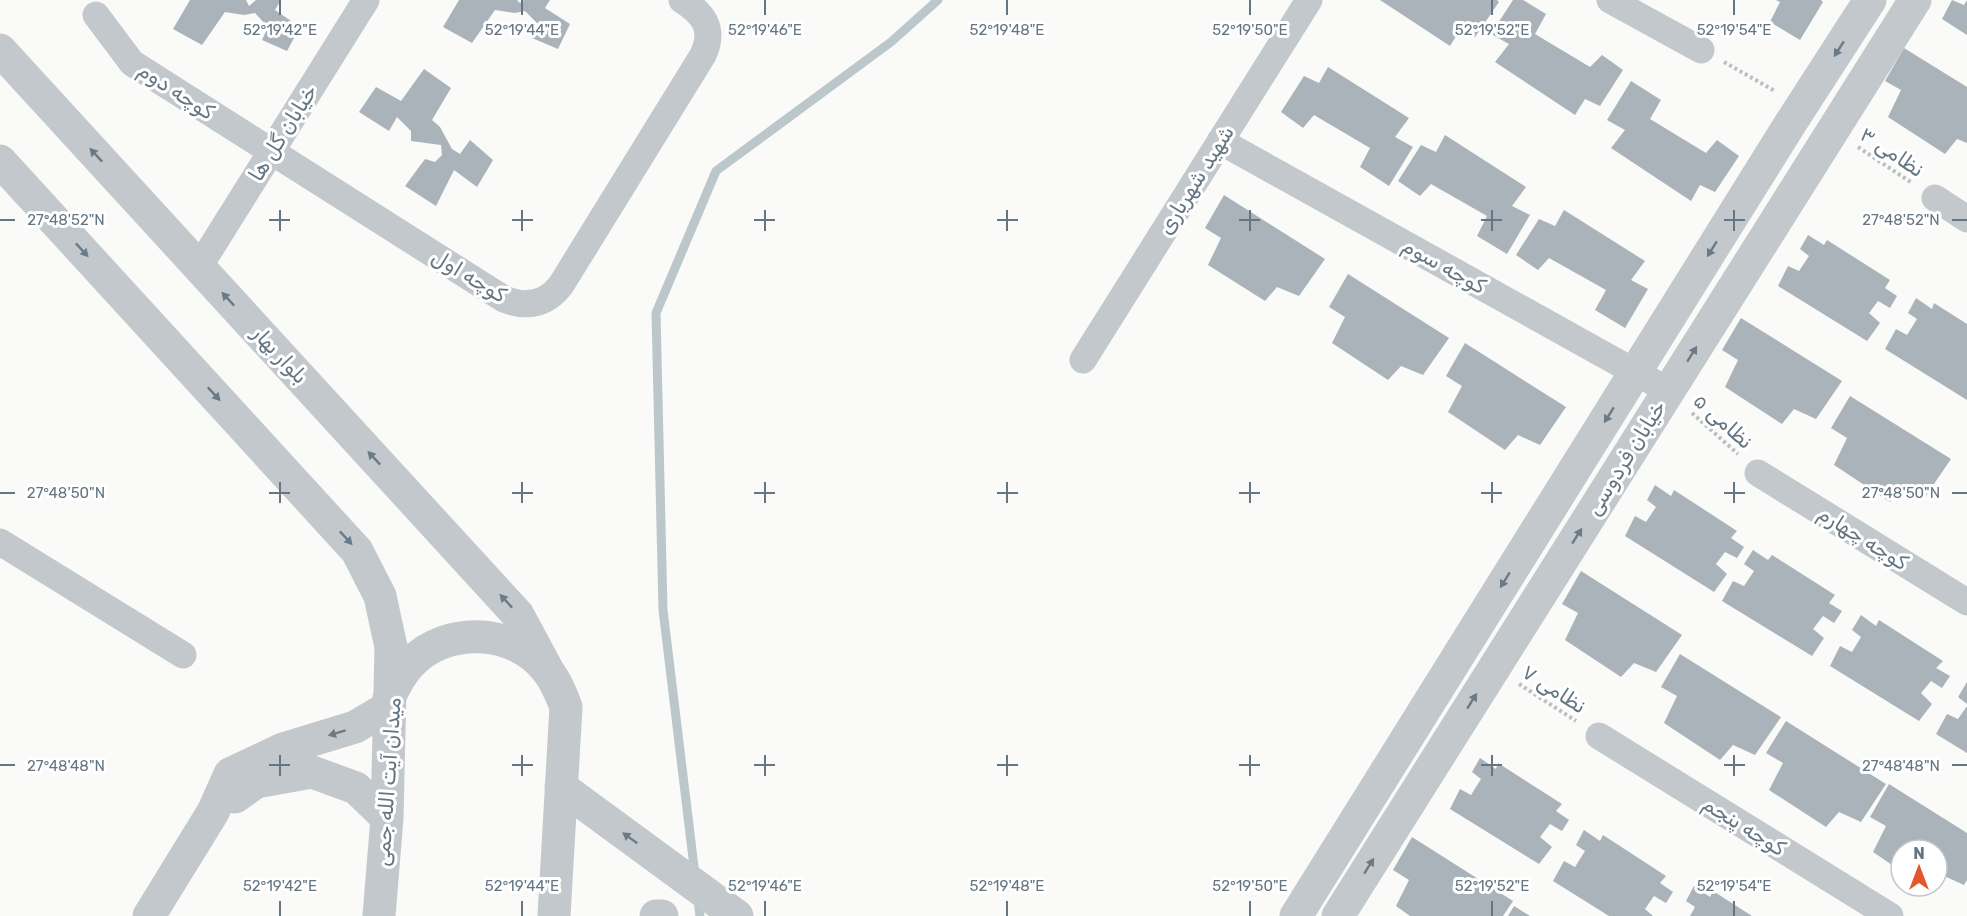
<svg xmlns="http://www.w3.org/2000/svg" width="1967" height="916" font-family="Rubik,'Noto Naskh Arabic',sans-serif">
<rect width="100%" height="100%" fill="#fafaf8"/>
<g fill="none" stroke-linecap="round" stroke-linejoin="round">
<path stroke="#bbc7cb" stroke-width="9" d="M695 875 663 610 656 313 716 171 891 42 938 0
M698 898 700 916"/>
</g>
<path fill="#aab3b9" d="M190 0H246L249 6 256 0H281L275 10 300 27 287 51 262 40 268 27 255 13 244 15 225 12 202 45 173 29Z
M459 0H517L520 3 524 0H550L545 8 570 24 558 49 532 38 539 25 525 11 515 13 495 10 472 43 443 27Z
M1380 0H1497L1499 2 1475 37 1460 30 1450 46Z
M1513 0H1523L1546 14 1535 34 1590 67 1602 55 1623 70 1600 106 1585 99 1575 115 1495 62 1509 44 1491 34Z
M1776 0H1821L1823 2 1800 40 1770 22 1780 2Z
M1952 0 1964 5 1967 0V35L1942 19Z
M1904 48 1967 87V143L1957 139 1945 154 1888 117 1901 90 1885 81Z
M1328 67 1409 118 1395 137 1413 147 1389 186 1360 167 1370 148 1314 115 1303 128 1281 112 1304 76 1319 83Z
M424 69 451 88 432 120 440 127 452 149 460 154 470 140 493 160 477 187 454 170 436 206 405 186 425 159 435 162 442 155 441 145 411 141V131L397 117 389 131 359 112 376 87 401 101Z
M1631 81 1661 100 1650 119 1706 153 1717 140 1739 156 1715 192 1700 185 1691 201 1611 148 1625 130 1607 120Z
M1445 135 1526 187 1512 206 1530 215 1507 254 1477 236 1487 216 1431 184 1420 196 1398 181 1421 145 1436 152Z
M1224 195 1325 259 1299 296 1277 287 1265 301 1208 265 1221 238 1205 228Z
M1564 210 1645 261 1631 280 1648 289 1625 328 1595 310 1606 290 1549 258 1538 270 1516 255 1539 219 1555 226Z
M1808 235 1824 245 1827 240 1890 280 1885 288 1897 296 1890 308 1878 301 1869 313 1880 323 1867 341 1778 286 1788 266 1799 271 1809 256 1800 249Z
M1348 274 1449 338 1423 375 1401 366 1388 380 1332 343 1345 317 1329 307Z
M1916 298 1932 309 1934 303 1967 324V400L1885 349 1896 329 1907 335 1917 319 1908 313Z
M1741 318 1842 381 1816 419 1794 409 1782 424 1725 387 1738 360 1722 350Z
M1465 343 1566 407 1540 445 1518 435 1505 450 1448 412 1462 386 1446 376Z
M1850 396 1951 459 1925 497 1903 487 1890 502 1834 465 1847 438 1831 428Z
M1655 485 1671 496 1674 490 1737 531 1731 538 1744 547 1737 558 1725 552 1716 564 1727 574 1714 592 1625 536 1635 516 1646 522 1656 507 1647 500Z
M1753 550 1768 560 1772 555 1835 595 1829 603 1842 611 1834 623 1823 616 1813 629 1824 638 1812 656 1722 601 1733 581 1744 586 1754 571 1744 564Z
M1581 571 1682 635 1656 672 1634 663 1621 677 1565 640 1578 613 1562 604Z
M1861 615 1876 626 1879 620 1943 661 1936 668 1950 676 1942 688 1931 681 1921 693 1932 704 1919 721 1830 666 1840 646 1852 652 1861 637 1852 630Z
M1680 654 1781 717 1755 755 1733 745 1720 760 1664 723 1677 696 1661 687Z
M1967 682V704L1958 697Z
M1967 706V753L1936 734 1947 714 1958 719Z
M1786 721 1886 784 1861 822 1839 812 1826 827 1769 790 1783 763 1766 753Z
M1480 758 1496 769 1498 763 1562 804 1556 811 1569 820 1562 831 1550 824 1540 837 1552 847 1539 864 1450 809 1460 789 1471 795 1481 779 1472 772Z
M1889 784 1967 833V880L1964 885 1942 875 1937 880V850H1901V871L1873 852 1886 826 1870 817Z
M1584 830 1600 841 1603 835 1666 876 1660 883 1673 892 1666 903 1654 896 1645 909 1653 916H1609L1553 881 1564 861 1575 867 1585 851 1576 845Z
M1412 837 1513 901 1503 916H1410L1396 906 1409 880 1393 870Z
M1694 886 1710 897 1713 891 1752 916H1690L1695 907 1686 901Z
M1514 906 1530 916H1508Z"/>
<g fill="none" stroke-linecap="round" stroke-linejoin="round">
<path stroke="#bbbfc2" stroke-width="4" stroke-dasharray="3 3" stroke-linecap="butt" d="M1724 62 1775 91
M1858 147 1912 183
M1692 413 1738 454
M1519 684 1576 721"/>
<path stroke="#c3c8cc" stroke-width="27" d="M1610 0 1701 50
M96 15 132 63 504 299C526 308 546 305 561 285L703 55C715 29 704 14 682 0
M1220 141 1669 391
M1935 198 1967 219
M199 267 366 0
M1083 360 1309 0
M1758 473 1967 602
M0 542 183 655
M1599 736 1890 916"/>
<path stroke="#c3c8cc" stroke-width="33" d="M0 50 518 615 547 669
M0 161 357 551 380 596 391 647 387 818 379 916
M389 698C395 685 401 673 411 663 448 625 515 629 547 670 556 681 561 694 566 707L554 916
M561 787 737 916
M235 797 256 782 312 772 356 788 387 818
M149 916 213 812 230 774 283 749 355 727 389 707
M656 916H662
M1296 916 1790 124 1870 0
M1338 916 1915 0"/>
</g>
<defs><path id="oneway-solid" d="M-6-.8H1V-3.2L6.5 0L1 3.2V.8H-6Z" transform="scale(1.5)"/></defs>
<g fill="#6a7a87">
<use href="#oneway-solid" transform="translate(1839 49) rotate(123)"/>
<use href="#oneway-solid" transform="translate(96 155) rotate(-133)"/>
<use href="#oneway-solid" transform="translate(1712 249) rotate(122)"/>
<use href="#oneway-solid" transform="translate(82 250) rotate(47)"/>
<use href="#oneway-solid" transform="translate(228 299) rotate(-133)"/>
<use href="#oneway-solid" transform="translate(1692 354) rotate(-58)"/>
<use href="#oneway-solid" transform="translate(214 394) rotate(47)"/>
<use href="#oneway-solid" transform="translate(1609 415) rotate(122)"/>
<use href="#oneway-solid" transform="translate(374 458) rotate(-133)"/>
<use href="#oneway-solid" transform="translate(1577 536) rotate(-58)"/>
<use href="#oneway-solid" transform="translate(346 538) rotate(47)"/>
<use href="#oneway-solid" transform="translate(1505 580) rotate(122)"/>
<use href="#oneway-solid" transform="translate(506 601) rotate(-133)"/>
<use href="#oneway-solid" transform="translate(1472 701) rotate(-58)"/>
<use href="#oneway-solid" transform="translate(337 733) rotate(163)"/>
<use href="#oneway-solid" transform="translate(630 838) rotate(-144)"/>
<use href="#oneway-solid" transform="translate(1369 866) rotate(-58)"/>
</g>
<path fill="none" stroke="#657683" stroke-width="2" d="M280 0V15M522 0V15M765 0V15M1007 0V15M1250 0V15M1492 0V15M1734 0V15M280 210V231M522 210V231M765 210V231M1007 210V231M1250 210V231M1492 210V231M1734 210V231M0 220H15M269 220H290M512 220H533M754 220H775M997 220H1018M1239 220H1260M1481 220H1502M1724 220H1745M1952 220H1967M280 482V503M522 482V503M765 482V503M1007 482V503M1250 482V503M1492 482V503M1734 482V503M0 493H15M269 493H290M512 493H533M754 493H775M997 493H1018M1239 493H1260M1481 493H1502M1724 493H1745M1952 493H1967M280 755V776M522 755V776M765 755V776M1007 755V776M1250 755V776M1492 755V776M1734 755V776M0 765H15M269 765H290M512 765H533M754 765H775M997 765H1018M1239 765H1260M1481 765H1502M1724 765H1745M1952 765H1967M280 901V916M522 901V916M765 901V916M1007 901V916M1250 901V916M1492 901V916M1734 901V916"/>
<g text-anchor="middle" stroke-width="6" stroke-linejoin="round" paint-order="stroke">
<g font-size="21" fill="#657683" stroke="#fff">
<text transform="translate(176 91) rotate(33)" y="7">کوچه دوم</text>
<text transform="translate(283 133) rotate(-58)" y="7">خیابان گل ها</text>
<text transform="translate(1892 152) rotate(34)" y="7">نظامی ۳</text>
<text transform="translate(1196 180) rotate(-58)" y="7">شهید شهریاری</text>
<text transform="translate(1444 266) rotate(29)" y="7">کوچه سوم</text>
<text transform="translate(469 276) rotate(31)" y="7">کوچه اول</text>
<text transform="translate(280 355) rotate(47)" y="7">بلوار بهار</text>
<text transform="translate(1723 421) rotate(42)" y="7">نظامی ۵</text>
<text transform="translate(1626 458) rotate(-58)" y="7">خیابان فردوسی</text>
<text transform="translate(1863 538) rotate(32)" y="7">کوچه چهارم</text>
<text transform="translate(1554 689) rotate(33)" y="7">نظامی ۷</text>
<text transform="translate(388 782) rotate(-86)" y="7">میدان آیت الله جمی</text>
<text transform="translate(1744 826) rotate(32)" y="7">کوچه پنجم</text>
</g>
</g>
<g font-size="15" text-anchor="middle" fill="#657683" stroke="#fff" stroke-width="6" stroke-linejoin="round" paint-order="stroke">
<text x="280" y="35">52°19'42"E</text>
<text x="522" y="35">52°19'44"E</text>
<text x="765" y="35">52°19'46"E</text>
<text x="1007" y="35">52°19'48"E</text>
<text x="1250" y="35">52°19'50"E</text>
<text x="1492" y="35">52°19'52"E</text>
<text x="1734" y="35">52°19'54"E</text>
<text x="66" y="225">27°48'52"N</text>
<text x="1901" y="225">27°48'52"N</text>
<text x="66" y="498">27°48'50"N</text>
<text x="1901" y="498">27°48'50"N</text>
<text x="66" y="771">27°48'48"N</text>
<text x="1901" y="771">27°48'48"N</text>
<text x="280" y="891">52°19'42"E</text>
<text x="522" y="891">52°19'44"E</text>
<text x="765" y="891">52°19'46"E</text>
<text x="1007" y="891">52°19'48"E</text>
<text x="1250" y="891">52°19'50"E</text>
<text x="1492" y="891">52°19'52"E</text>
<text x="1734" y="891">52°19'54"E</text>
</g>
<g transform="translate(1919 868)"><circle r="28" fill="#ffffff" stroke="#c1c8cd" stroke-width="1.5"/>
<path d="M0-4.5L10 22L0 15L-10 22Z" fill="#e4572e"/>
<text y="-9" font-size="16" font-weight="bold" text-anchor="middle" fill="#657683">N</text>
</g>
</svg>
